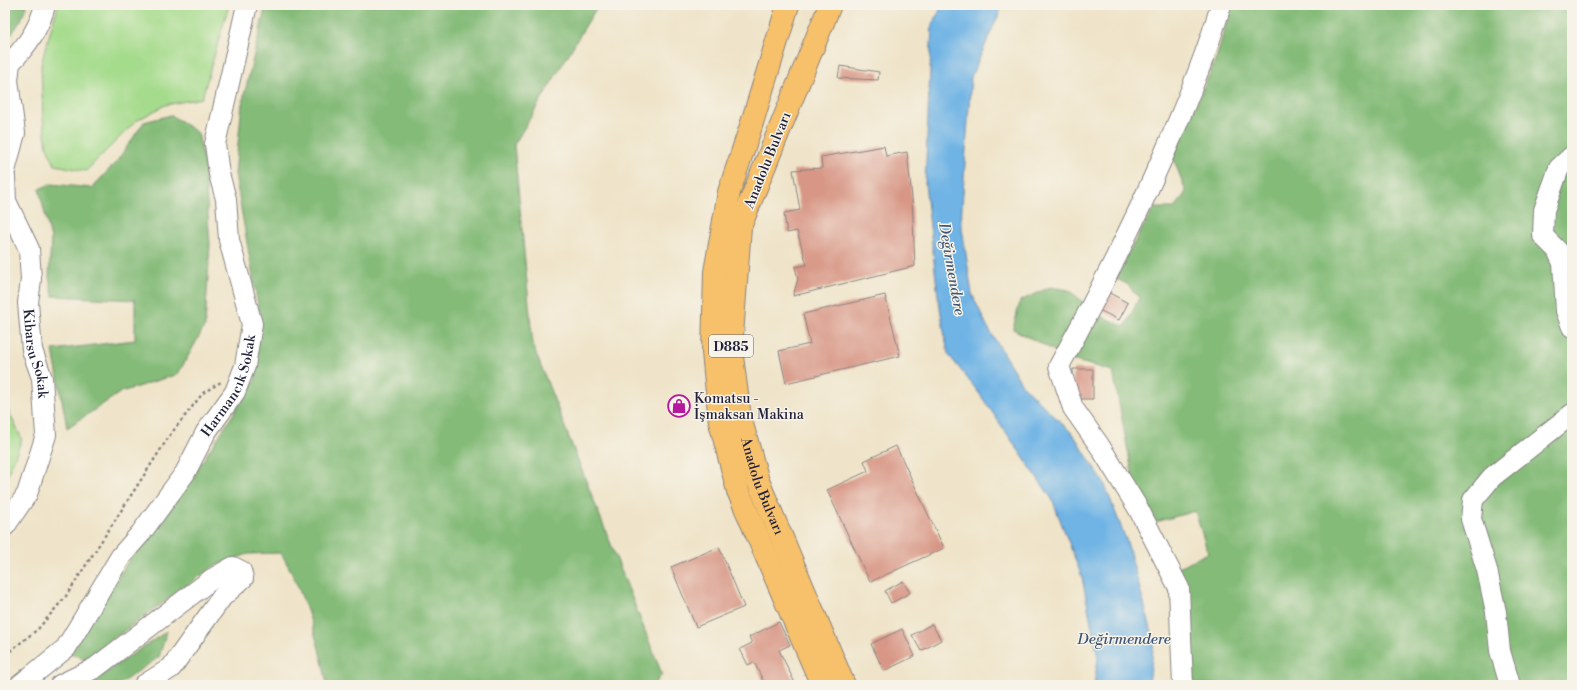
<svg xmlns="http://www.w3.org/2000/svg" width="1577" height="690" font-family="'Libre Bodoni',serif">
<rect width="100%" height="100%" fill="#f7f3e8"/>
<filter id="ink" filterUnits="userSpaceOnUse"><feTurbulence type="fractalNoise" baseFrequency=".025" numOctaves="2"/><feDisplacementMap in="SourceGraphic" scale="8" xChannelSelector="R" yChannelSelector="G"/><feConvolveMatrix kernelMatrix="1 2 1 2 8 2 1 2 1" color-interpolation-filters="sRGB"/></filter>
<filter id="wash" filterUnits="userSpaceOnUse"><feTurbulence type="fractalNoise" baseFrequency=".012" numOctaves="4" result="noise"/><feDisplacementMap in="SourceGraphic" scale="16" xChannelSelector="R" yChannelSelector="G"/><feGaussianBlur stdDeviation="0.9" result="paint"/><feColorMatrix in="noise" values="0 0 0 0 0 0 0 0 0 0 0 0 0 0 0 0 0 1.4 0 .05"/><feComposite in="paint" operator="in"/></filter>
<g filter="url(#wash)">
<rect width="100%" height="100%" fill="#efe4c9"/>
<path fill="#a5db8c" stroke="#647e64" d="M58 5H229L202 98 165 105 136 121 86 171 55 165 47 147 43 119 41 64Z
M5 404 22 439 5 482Z"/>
<path fill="#84bb78" stroke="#536e5a" d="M5 5H27L21 20 5 44Z
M266 5H598L514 145 533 346 662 674 654 685H327C320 644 302 588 281 553L248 554 214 566 85 659 70 653 129 560 173 506 255 381 259 311 235 174 242 104Z
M1232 5H1572V685H1194L1166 573 1208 553 1195 511 1142 526 1113 371 1072 360 1013 329 1020 301 1050 287 1069 290 1097 314 1125 327 1139 298 1127 284 1114 278 1154 208H1175L1186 192 1173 157 1216 59Z
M171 115 198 133 204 162 210 244 205 326 178 374 121 392 67 428 53 350 135 340V300L53 296 49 277 51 239 39 189 51 184 92 188 117 161 144 122Z
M167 631 159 657 118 685H87Z"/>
<path fill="#6fb4e5" stroke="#486b90" d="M943 5H1003L971 77 961 221 972 294 987 326 1023 386 1073 434 1104 483 1127 542 1154 640 1149 685H1094L1098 658 1082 577 1052 499 979 393 948 354 938 296 925 183 932 24Z"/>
<g id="blocks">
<path fill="#d89786" d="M840 66 879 72 878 80 838 78Z
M884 146 886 156 907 152 912 198 915 266 793 296 798 279 795 267 807 265 797 231 787 233 784 213 800 210 793 170 822 168 821 157Z
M1106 291 1128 303 1119 320 1097 309Z
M885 295 900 356 786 383 779 351 810 344 803 314Z
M1073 369H1093V399H1074Z
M896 446 944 548 870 582 827 490 868 471 864 461Z
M719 547 744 607 696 627 671 567Z
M903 581 910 593 891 603 885 591Z
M779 622 790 645 779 650 796 685H765L754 662 748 665 740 649 752 643 749 637Z
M932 624 941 640 921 651 912 635Z
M902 629 915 656 884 671 871 644Z"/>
</g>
</g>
<g filter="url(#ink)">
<use href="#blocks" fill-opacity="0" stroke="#888382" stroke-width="1"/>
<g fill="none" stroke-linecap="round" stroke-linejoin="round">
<g stroke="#888382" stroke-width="22">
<g id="minor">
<path d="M1572 156 1559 168 1544 210 1543 236 1557 250 1563 263 1566 311 1572 327"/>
<path d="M5 171 15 133 8 80 10 63C26 47 40 27 45 5"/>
<path id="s1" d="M5 177 6 201 29 249 31 279 28 303 32 350 42 378 46 435 27 494 5 526"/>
<path id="s2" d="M20 685 66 648 121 556 141 533 185 473 206 432 235 392 245 366 252 324 229 240 226 199 219 174 215 144 247 5"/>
<path d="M60 685 95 668 212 579 233 567 241 571 243 578 222 597 171 668 144 685"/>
<path d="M1183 685 1179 588 1138 508 1099 445 1073 408 1059 366C1098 296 1133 225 1165 152 1186 104 1206 56 1221 5"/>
<path d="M1510 685 1500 651 1496 612 1487 570 1471 519 1473 500 1492 477 1572 414"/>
</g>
</g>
<g stroke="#888382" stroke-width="24">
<g id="highway">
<path d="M788 5 751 126 729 192 715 272 713 352 720 422 738 491 822 685"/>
<path id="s3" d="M830 5 740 227 731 349 740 417 758 481 844 685"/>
</g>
</g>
<path stroke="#888382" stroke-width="2.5" stroke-dasharray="3 3" stroke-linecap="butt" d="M5 655 38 629 66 596 170 435 203 393 221 382"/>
<use href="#minor" stroke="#fff" stroke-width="20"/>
<use href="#highway" stroke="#f7c06b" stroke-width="22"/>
</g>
</g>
<defs>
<g id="shop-ring" transform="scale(1.15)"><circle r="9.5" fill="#f7f3e8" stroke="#b5179e" stroke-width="1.5"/><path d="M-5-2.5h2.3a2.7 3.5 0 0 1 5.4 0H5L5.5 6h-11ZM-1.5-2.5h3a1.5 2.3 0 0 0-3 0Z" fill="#b5179e"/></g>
</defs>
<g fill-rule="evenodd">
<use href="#shop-ring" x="679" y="406"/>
</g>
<g text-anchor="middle" stroke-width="3" stroke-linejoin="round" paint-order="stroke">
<rect fill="#f7f3e8" stroke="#62616f" stroke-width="1" x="709" y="335" width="44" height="22" rx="3"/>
<g font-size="13" font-weight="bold" fill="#22223b">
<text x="731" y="351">D885</text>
</g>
<g font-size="14" fill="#22223b" stroke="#f7f3e8">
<text transform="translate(767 160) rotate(-68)" y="5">Anadolu Bulvarı</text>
<text dy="5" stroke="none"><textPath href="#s1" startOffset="183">Kibarsu Sokak</textPath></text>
<text dy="5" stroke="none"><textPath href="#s2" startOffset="370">Harmancık Sokak</textPath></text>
<text dy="5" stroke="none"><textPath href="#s3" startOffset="503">Anadolu Bulvarı</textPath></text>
</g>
<g font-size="14" fill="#22223b" stroke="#f7f3e8" text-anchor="start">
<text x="694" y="403">Komatsu -<tspan x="694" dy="16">İşmaksan Makina</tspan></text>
</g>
<g font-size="15" font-style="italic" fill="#3d5576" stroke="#f7f3e8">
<text transform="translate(952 269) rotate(80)" y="5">Değirmendere</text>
<text x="1124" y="644">Değirmendere</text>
</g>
</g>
<rect width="1577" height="690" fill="none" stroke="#f7f3e8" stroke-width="20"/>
</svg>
